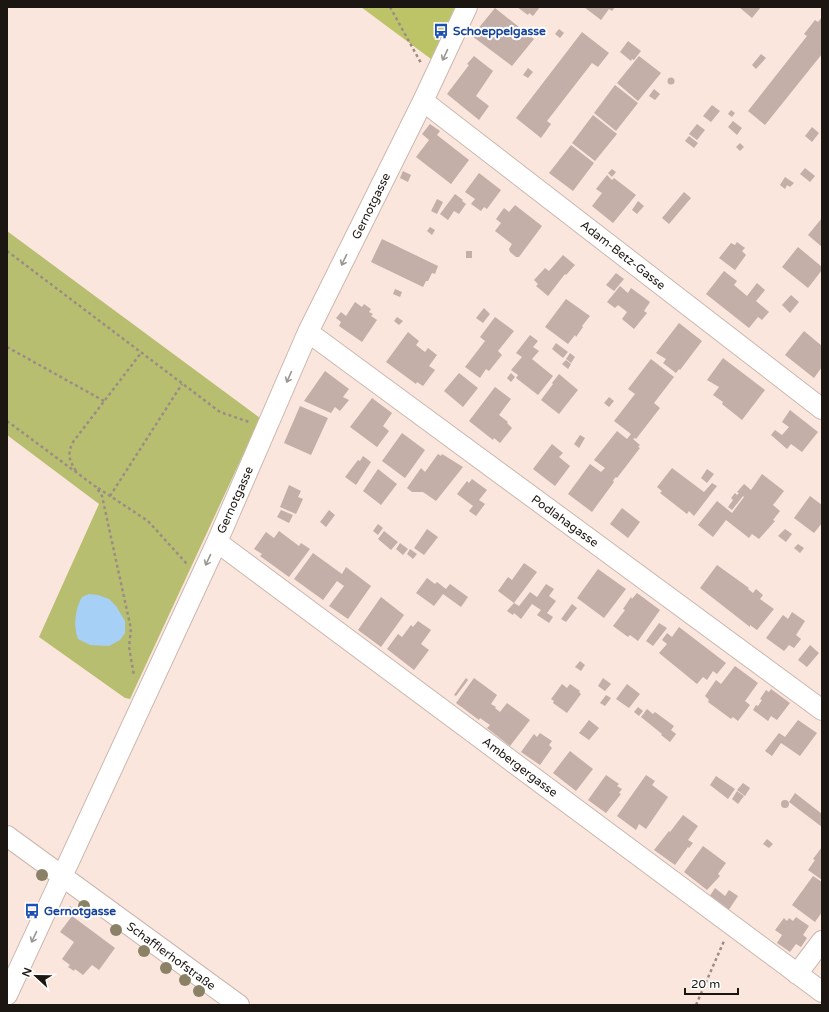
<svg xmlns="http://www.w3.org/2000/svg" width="829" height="1012" font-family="'Varela Round',sans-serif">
<rect width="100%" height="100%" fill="#fae6dc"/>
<path fill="#b8be70" d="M7 231 260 418 130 699 125 698 39 637 99 504 7 435Z"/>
<path fill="#bdc468" d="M361 7H455L431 59Z"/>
<path fill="#a6d0f6" d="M89 594 98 595 109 599 116 606 125 621V633L120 640 109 646 90 645 78 639C73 626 75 609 82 597Z"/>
<path fill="#c3aea8" d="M517 7H540L533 16 529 13 528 15Z
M584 7H615L612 11 609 9 601 20Z
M739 7H761L752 18Z
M495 8 534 39 512 66 472 36Z
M822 17V54L765 125 748 111 807 36 804 34 815 20 818 22Z
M559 29 564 33 560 38 555 34Z
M582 32 609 53 598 67 592 63 547 121 551 124 541 138 516 118Z
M628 41 641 51 634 60 632 59 631 61 620 52Z
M761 54 766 58 756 69 752 65Z
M474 56 493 71 476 96 489 106 479 120 447 94 469 65 467 64Z
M639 56 661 73 638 101 617 83Z
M528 68 533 72 528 78 523 75Z
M667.5 81a3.5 3.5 0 1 1 7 0a3.5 3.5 0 1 1-7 0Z
M615 85 638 103 616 131 594 113Z
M654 89 660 94 655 100 649 96Z
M712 105 720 111 711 122 703 116Z
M731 110 735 113 732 117 728 114Z
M593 115 617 134 595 161 572 143Z
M733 121 742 128 737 135 728 127Z
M430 124 440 131 437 135 469 160 451 184 416 157 429 140 422 134Z
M697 124 705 130 697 140 689 134Z
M812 127 819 133 812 142 805 136Z
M689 136 698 143 694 148 685 141Z
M740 143 744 147 740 151 736 147Z
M571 145 594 163 573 191 549 173Z
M805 168 815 176 810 182 800 174Z
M612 169 616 172 612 177 608 173Z
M403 171 411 175 408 182 400 178Z
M479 173 501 190 487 209 484 207 481 211 471 204 475 199 465 192Z
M607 175 612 180 614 178 636 195 613 223 592 206 602 193 596 189Z
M785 177 794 183 790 187 787 185 785 189 780 185Z
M684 192 691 198 669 224 662 218Z
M455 194 463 200 462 201 466 204 459 214 454 211 448 220 440 214Z
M437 199 443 202 437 214 431 211Z
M638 201 644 206 637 214 632 210Z
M515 205 542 226 519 257H516L510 252 509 249 512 244 495 231 501 223 496 219 504 208 509 212Z
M822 218V247L808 235Z
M430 227 435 230 432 235 427 231Z
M382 239 438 266 435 274 432 273 428 281H426L423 287 371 262Z
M737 242 745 248 742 251 746 255 735 270 719 258 731 243 735 245Z
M798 247 822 267V270L808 288 782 267Z
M466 251H472V258H466Z
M563 255 575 265 566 275 565 274 548 296 536 286 538 284 534 280 545 268 549 271Z
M724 271 737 281 734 285 747 296 757 283 765 290 756 301 769 312 762 320 758 317 749 328 706 294Z
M616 273 624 279 614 291 606 285Z
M620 286 628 293 631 288 650 302 644 311 647 313 634 329 622 319 627 312 618 305 615 308 607 302Z
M395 289 402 292 400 297 393 294Z
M791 295 799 302 790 313 782 305Z
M566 299 590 316 582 326 583 327 576 337 575 335 568 344 545 327Z
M355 302 362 307 364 304 371 309 369 312 373 314 371 316 377 320 362 342 339 326 341 322 336 318 341 312 346 316Z
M484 308 490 314 483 323 476 318Z
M397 317 403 321 399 325 394 321Z
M495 317 514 331 498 351 502 355 489 371 486 369 480 378 465 367 485 341 480 337Z
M679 323 702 341 680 370 679 369 676 373 663 363 666 359 656 353Z
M804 331 822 346V367L814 378 785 355Z
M408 332 419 341 416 345 425 352 428 348 437 355 429 366 435 370 423 386 417 382 416 384 386 362Z
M530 335 538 341 533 347 539 351 532 359 553 376 538 395 516 378 518 375 511 370 522 357 516 353Z
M556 343 568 352 563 358 552 349Z
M570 353 575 357 571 363 566 359Z
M723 358 765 390 742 420 722 404 723 402 713 395 719 387 707 380Z
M651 359 674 377 654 403 660 408 636 439 635 438 633 439 640 445 638 447 640 448 617 478 616 477 614 479 613 481 614 482 592 512 568 494 590 464 601 472 605 468 594 460 617 431 627 439 631 434 614 421 635 394 628 389Z
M566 360 571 364 568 369 562 364Z
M325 371 349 389 343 397 349 400 340 411 335 407 331 413 304 401Z
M459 373 478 388 463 407 444 391Z
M511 373 515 377 511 382 507 378Z
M559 374 578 390 559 414 541 400 553 384 552 383Z
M495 387 511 399 499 415 508 422 507 423 512 428 500 443 494 438 493 440 469 421Z
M609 397 614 401 609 407 604 403Z
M372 398 392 413 383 426 389 431 377 447 350 427Z
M300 406 328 418 311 455 284 443Z
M790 410 818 432 802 452 791 444 787 449 771 435 775 430 782 435 789 427 782 422Z
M402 433 425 450 405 478 382 461Z
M580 435 585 438 579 448 574 444Z
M552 444 563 453 559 457 570 466 555 486 533 469Z
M438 454 441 456 442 454 463 467 436 501 423 492H412L407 488 421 468 425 472Z
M363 456 371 462 356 485 345 477 358 460 360 461Z
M672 468 704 492 712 483 717 486 694 516 689 511 687 514 660 493 662 491 657 487Z
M378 469 397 484 381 505 363 491Z
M707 469 714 474 707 483 701 478Z
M762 474 784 491 773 505 780 511 773 520 775 521 759 539 752 534 749 538 726 520 713 537 698 525 717 501 732 513 744 497 743 496 732 510 728 507 733 500 731 498 735 493 737 495 739 493 737 492 744 484 751 490Z
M472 479 487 490 479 500 485 504 476 516 469 511 473 506 457 494 467 481 469 483Z
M289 485 301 491 298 497 303 499 296 514 280 507Z
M810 496 822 505V523L814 533 794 518Z
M622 508 640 522 628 538 610 524Z
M281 510 293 515 289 523 277 517Z
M329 510 335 515 326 527 320 522Z
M378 524 383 528 378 535 373 531Z
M427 529 438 537 424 555 414 548Z
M785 529 792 534 786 542 778 536Z
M279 531 299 546 301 543 310 549 289 577 260 556 262 554 254 549 266 532 274 538Z
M384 531 398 542 391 550 378 539Z
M400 543 408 549 403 555 396 549Z
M798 544 804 548 800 553 794 548Z
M410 549 417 554 413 559 407 554Z
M313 553 342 574 346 567 371 586 348 619 329 606 344 586 337 581 323 600 294 579Z
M524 563 537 572 514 603 498 591 508 577 512 580Z
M717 565 749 588 748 589 753 593 756 589 763 595 760 599 774 609 757 630 750 625V627L700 588Z
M598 569 626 589 604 618 577 598Z
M427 578 435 584 437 582 446 589 450 584 468 597 461 607 443 594 434 606 416 593Z
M546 584 554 589 549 596 556 601 547 613 553 617 549 623 537 615 541 610 532 604 521 619 514 613 513 615 507 611 514 603 519 606 530 592 537 597Z
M637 593 660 610 638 641 630 635 628 637 613 626 625 610 623 609 631 597 632 599Z
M381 597 404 615 381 647 358 630Z
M572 604 577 608 566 622 561 619Z
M792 612 805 621 796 635 801 639 794 648 789 645 784 651 766 638 783 615 788 619Z
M418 621 431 630 421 644 429 650 414 670 387 649 398 634 402 637 411 625 413 627Z
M659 623 667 628 653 646 646 641Z
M679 627 726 663 717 674 713 671 707 680 703 677 697 684 659 653 667 644 662 640 667 633 672 637Z
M810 645 819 653 807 667 798 660Z
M580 661 585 665 581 671 575 667Z
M735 666 758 683 745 701 750 705 738 721 733 717 731 719 708 702 709 700 705 696 716 680 721 684Z
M466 678 468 680 456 696 454 695Z
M474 678 497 695 491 704 496 707 495 708 500 712 507 703 530 720 510 746 487 728 490 725 480 718 479 720 456 703Z
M603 678 611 684 605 691 598 686Z
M562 684 567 688 570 684 580 691 579 692 581 694 567 713 553 703 554 701 551 699Z
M627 684 640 694 629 708 616 699Z
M771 689 790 703 777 720 771 716 768 721 753 710 756 705 758 706 762 700 760 699 766 690 769 692Z
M606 695 611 698 605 706 600 703Z
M638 707 643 711 639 716 634 712Z
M647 709 653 714 655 712 674 726 671 730 676 734 670 742 661 735 662 734 641 717Z
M589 720 599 728 589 740 579 733Z
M798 720 817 733 800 756 781 743 772 756 765 751 779 733 785 737Z
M540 733 552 741 549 745 552 748 540 765 521 752 534 734 537 737Z
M570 751 593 769 576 791 553 773Z
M606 775 619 784 617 786 622 789 619 793 621 794 606 813 588 800Z
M646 775 655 781 652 785 668 797 646 829 639 824 636 830 617 816Z
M716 776 735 789 728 799 710 785Z
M743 783 750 788 745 796 737 790Z
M737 791 744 796 738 804 732 799Z
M795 793 822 814V827L789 802Z
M781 804a4 4 0 1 1 8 0a4 4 0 1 1-8 0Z
M683 815 698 826 688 840 693 843 689 848 688 847 675 865 654 850 669 831 670 832Z
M767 839 773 844 769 848 763 844Z
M703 846 726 863 718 874 720 876 707 890 684 872Z
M822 847V880L808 870 815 860 813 859Z
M813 876 822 882V912L815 922 792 905Z
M715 888 725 896 729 890 738 896 728 911 709 897Z
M70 906 78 912 74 917 66 910Z
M72 916 115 948 99 970 92 965 83 975 75 969 74 971 68 967 70 965 62 959 74 942 60 932Z
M796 917 809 926 803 935 807 938 801 947 796 944 790 952 777 943 782 935 775 930 784 918 787 921 789 918 793 921Z"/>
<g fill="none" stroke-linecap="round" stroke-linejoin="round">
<g stroke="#cbb8ae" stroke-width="22">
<path id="street" d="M423 101 822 409
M308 332 822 710
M217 542 822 992
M7 836 239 1005
M797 974 822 941
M7 995 217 542 308 332 423 101 467 7"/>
</g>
<path stroke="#9b8d85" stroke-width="2.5" stroke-dasharray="3 3" stroke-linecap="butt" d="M390 7 421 63
M7 251 220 412 249 422
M7 347 104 401
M7 421 96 487 102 496 131 629 129 647 134 676
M76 471C69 460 67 454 73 442L141 353
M98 488 148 521 187 564
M110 496 182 384
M696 1005 724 941"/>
<use href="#street" stroke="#fff" stroke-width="20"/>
</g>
<g fill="#8a8167">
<circle cx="42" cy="875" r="6"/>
<circle cx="84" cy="906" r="6"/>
<circle cx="116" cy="930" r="6"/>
<circle cx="144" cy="951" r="6"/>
<circle cx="166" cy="968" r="6"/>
<circle cx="185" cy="980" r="6"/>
<circle cx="199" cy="991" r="6"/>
</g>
<defs><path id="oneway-shaft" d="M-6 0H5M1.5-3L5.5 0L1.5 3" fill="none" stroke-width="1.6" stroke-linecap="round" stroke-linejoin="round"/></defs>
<g stroke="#999694">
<use href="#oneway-shaft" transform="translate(445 55) rotate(115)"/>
<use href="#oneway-shaft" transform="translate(344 260) rotate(116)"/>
<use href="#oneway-shaft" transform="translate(289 377) rotate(114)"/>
<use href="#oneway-shaft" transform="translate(208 560) rotate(115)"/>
<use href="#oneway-shaft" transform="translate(34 937) rotate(115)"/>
</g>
<defs>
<g id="bus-bare" transform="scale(1.2)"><path d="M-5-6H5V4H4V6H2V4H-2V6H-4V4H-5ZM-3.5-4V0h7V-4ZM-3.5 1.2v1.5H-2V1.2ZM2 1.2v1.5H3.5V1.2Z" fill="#1a4fb4" stroke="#fff" stroke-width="2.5" paint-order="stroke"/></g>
</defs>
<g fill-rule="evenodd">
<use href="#bus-bare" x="441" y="31"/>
<use href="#bus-bare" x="32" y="911"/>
</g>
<g text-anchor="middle" stroke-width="4" stroke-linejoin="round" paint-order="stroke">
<g font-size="12" font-weight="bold" fill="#164399" stroke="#fff" text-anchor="start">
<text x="453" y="35">Schoeppelgasse</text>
<text x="44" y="915">Gernotgasse</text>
</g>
<g font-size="12" fill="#1c1612" stroke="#fff">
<text transform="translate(371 206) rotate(-64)" y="4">Gernotgasse</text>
<text transform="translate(623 255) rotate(38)" y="4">Adam-Betz-Gasse</text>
<text transform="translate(235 500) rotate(-66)" y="4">Gernotgasse</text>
<text transform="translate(565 521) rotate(36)" y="4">Podlahagasse</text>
<text transform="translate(520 767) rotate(37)" y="4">Ambergergasse</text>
<text transform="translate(171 956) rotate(36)" y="4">Schafflerhofstraße</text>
</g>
</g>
<rect width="829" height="1012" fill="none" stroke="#1c1612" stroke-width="16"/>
<g transform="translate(36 976) rotate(292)" stroke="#ffffff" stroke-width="3" paint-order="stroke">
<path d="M0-3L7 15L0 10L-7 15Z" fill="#1c1612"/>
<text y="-6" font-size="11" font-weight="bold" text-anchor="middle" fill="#1c1612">N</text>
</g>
<path d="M685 988v6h53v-6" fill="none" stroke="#1c1612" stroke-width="2"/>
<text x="691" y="988" font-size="12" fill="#1c1612" stroke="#ffffff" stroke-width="3" paint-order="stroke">20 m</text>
</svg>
